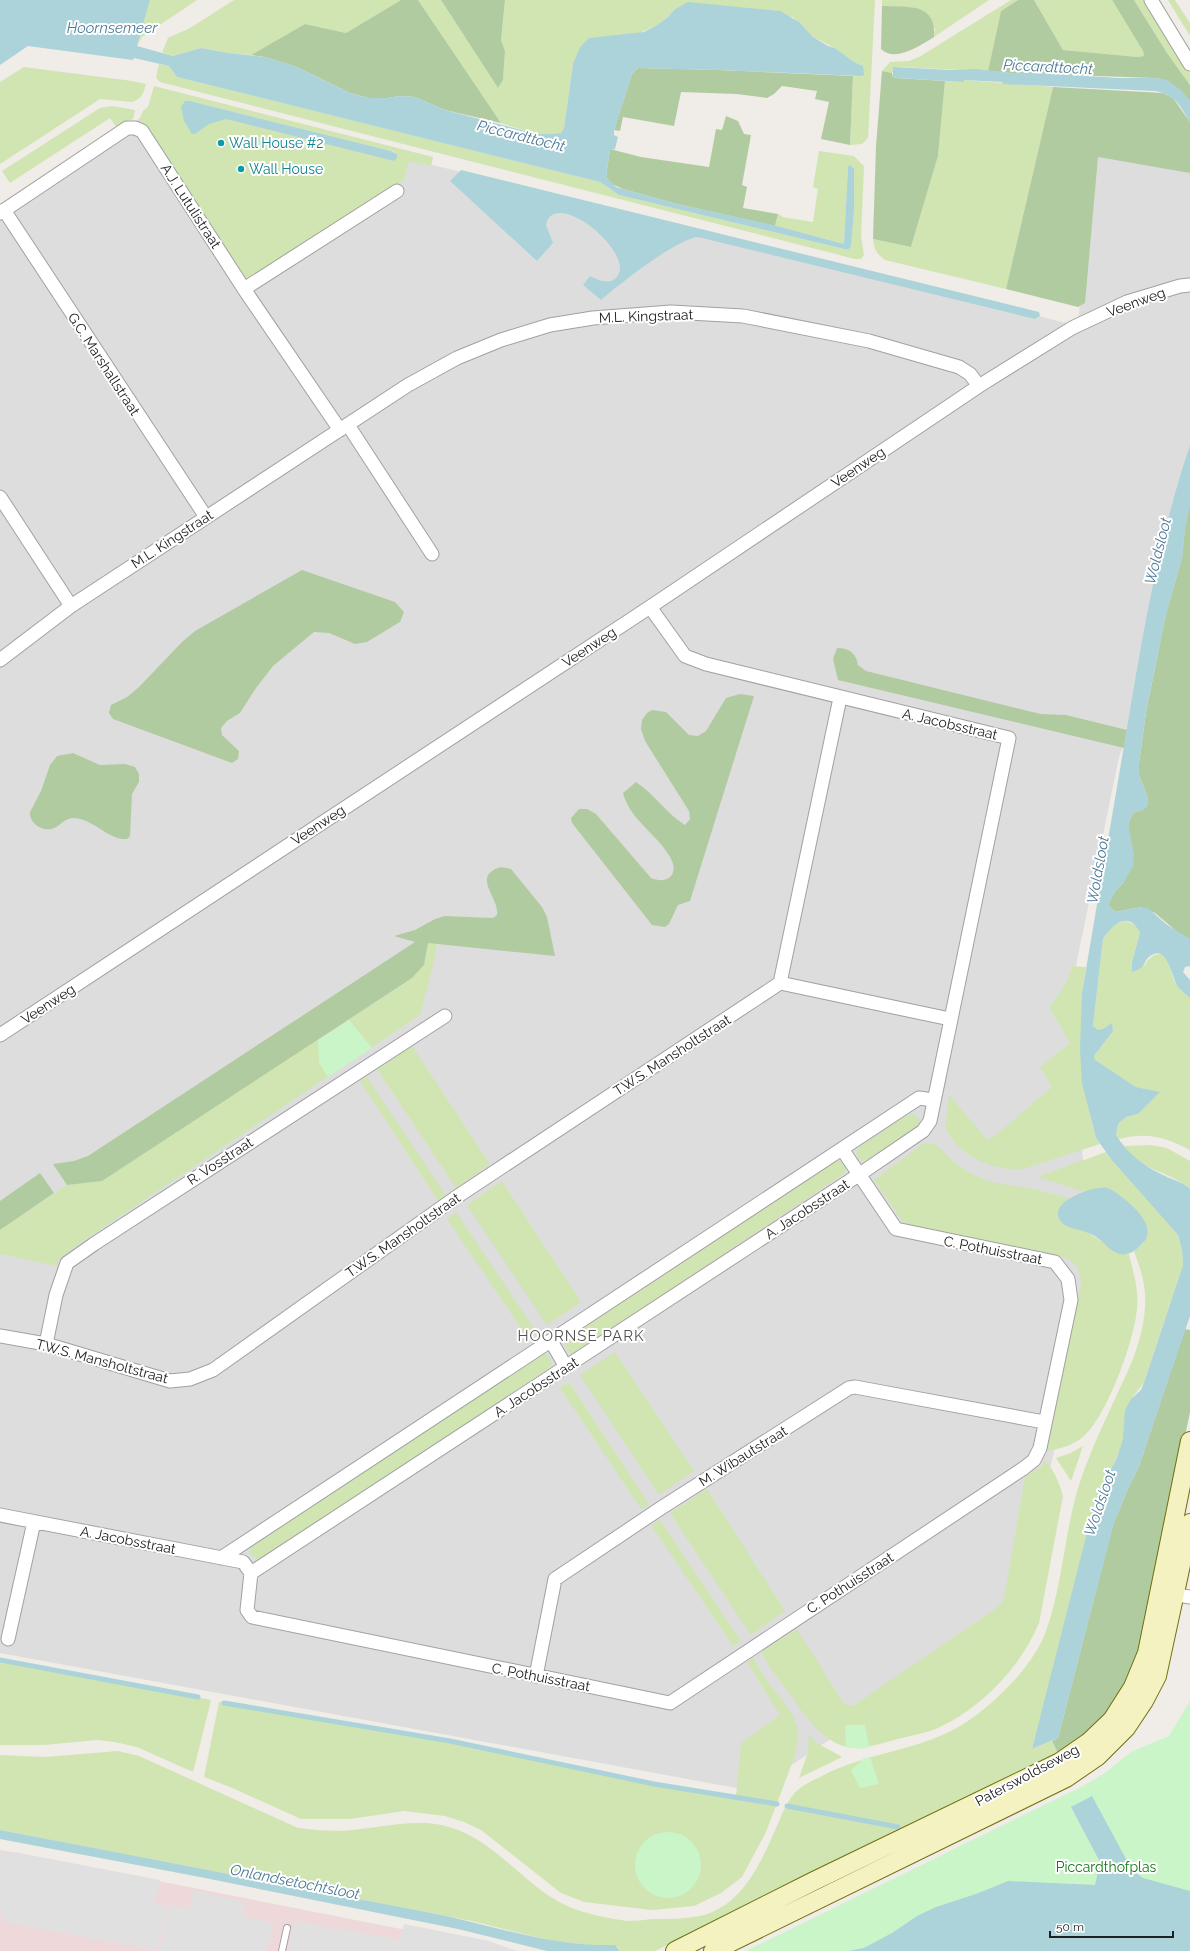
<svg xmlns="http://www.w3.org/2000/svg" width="1190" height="1951" font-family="Raleway,sans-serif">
<rect width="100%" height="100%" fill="#f0ece7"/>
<path fill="#dedddd" d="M168 99 1078 326 1092 154 1190 165V566L1119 757 1067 1009 1095 1271 1017 1614 753 1791 0 1653V213Z"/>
<path fill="#efd8da" d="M0 1850 17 1853 512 1951H0Z"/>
<path fill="#d0e5b2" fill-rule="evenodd" d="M150 0H197L142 37 137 46Z
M234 0H401L346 33 305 24 251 55 228 53 201 48 173 56 162 52 168 38 190 28Z
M418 0H441L498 88 503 80 505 51 501 40 505 0H875L868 138 862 144 850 145 853 76H860L863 66 854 62 835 48 813 37 793 17 674 10 667 18 657 25 573 64 564 128 561 133 544 134 529 132 501 123Z
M882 0H989L934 37 935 29 912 7 882 6Z
M1011 0H1018L1001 11 988 71 897 67 892 73 882 71 890 62 909 61 919 57Z
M1034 0H1112L1143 51 1144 56 1138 57 1063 50Z
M1134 0H1144L1190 74V85L1167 53Z
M1168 0H1175L1190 23V36Z
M159 64 169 66 177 77 600 182 619 195 844 249H849L851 245 854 212 853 166 848 167 844 244 775 226 778 214 783 217 813 222 818 189 813 187 819 151 854 156 864 166 861 236 864 255 861 259H855L160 82 156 78Z
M24 67 132 81 146 84C143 94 142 99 132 102L100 99 0 164V82Z
M964 80 1053 87 1006 289 885 260C877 254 874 250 873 239L911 247 938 156 945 81 964 82Z
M154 86 433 157 431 166 409 161 404 180 248 281 145 124 139 120 143 111 148 107ZM185 101H190L391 151 395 152 396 160 394 161 226 119 209 124 195 134H192Z
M112 106 135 110 133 119 125 122 117 128 110 118 10 183 2 171 100 108Z
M1126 921 1137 926 1140 933 1132 962 1144 966C1150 955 1163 947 1169 963 1172 972 1172 980 1178 987 1181 991 1186 994 1190 998V1150C1164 1136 1147 1132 1118 1139L1116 1135 1118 1124 1126 1117 1138 1114 1159 1092 1136 1087 1094 1060V1056L1113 1031 1098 1030 1093 1026 1103 939C1110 929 1114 923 1126 921Z
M428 943 437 944 434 962 420 1015 86 1239 59 1259 57 1266 0 1254V1230L67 1185 102 1181 412 978 424 965Z
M1072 966 1086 967 1082 993 1090 1115 1096 1138 1100 1144 1023 1169C1001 1171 977 1163 960 1148 954 1143 949 1134 945 1128L949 1095 987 1139 992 1138 1052 1087 1040 1067 1070 1043 1049 1007C1059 994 1069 982 1072 966Z
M412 1046 490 1164 456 1188 377 1069Z
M366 1076 446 1196 438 1201 360 1081Z
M912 1114 918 1117 920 1122 918 1126 865 1161 858 1159 856 1151 861 1146 902 1118Z
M924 1143 937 1145 954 1162 968 1172 985 1180 1002 1184 1034 1189 1070 1199 1064 1203 1065 1226 1085 1231 1121 1254H1129C1133 1272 1139 1289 1137 1308 1135 1339 1107 1416 1084 1436 1074 1445 1060 1449 1047 1451L1081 1284C1080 1270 1077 1263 1064 1257L907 1224 902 1221 874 1180Z
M1151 1145 1167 1148 1190 1161V1189C1171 1172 1140 1170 1124 1146Z
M1106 1152 1178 1235 1182 1250 1183 1265 1145 1380C1141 1388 1134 1394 1131 1400 1125 1413 1126 1427 1123 1440 1119 1457 1109 1473 1101 1488L1032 1749 1052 1741 1058 1753 655 1951H620L618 1947 609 1945H590L552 1941 472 1921 0 1830V1755L45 1757 118 1751 139 1756 298 1828C316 1830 333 1832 352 1830 387 1827 423 1816 458 1830 498 1846 523 1882 559 1902 577 1912 609 1919 628 1921 636 1921 644 1920 652 1919 668 1919 684 1919 700 1916 739 1907 758 1869 773 1835 780 1821 786 1799 799 1789 805 1784 813 1780 820 1777 865 1752 922 1751 965 1723 995 1704 1034 1665 1046 1631 1063 1584 1064 1533 1079 1485 1093 1442 1115 1401 1133 1359 1142 1334 1149 1307 1143 1280 1141 1270 1137 1260 1134 1251L1144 1243 1085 1190 1082 1191 1037 1177Z
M836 1161 844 1162 846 1166 845 1173 576 1353C569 1354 566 1350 565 1343L571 1336Z
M502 1181 581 1302 547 1325 467 1205Z
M456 1212 537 1333 528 1339 447 1219Z
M615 1352 694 1471 659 1495 580 1375Z
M541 1354H546L552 1362V1365L548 1369 266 1556 260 1560 256 1559 250 1553 251 1545Z
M569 1382 649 1504 641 1509 560 1388Z
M1083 1446 1071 1481 1056 1458 1071 1453Z
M1044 1459C1054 1470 1059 1482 1063 1496L1039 1623C1021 1666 983 1707 940 1727 925 1734 906 1736 891 1741 874 1745 857 1752 840 1745 817 1735 804 1714 790 1694 780 1680 769 1668 761 1652L797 1629 844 1704 853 1706 998 1607 1004 1599 1025 1477 1042 1466Z
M707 1489 785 1611 751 1635 670 1513Z
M660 1520 741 1641 733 1646 651 1525Z
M753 1657 763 1675 793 1715 798 1730 796 1753 766 1832 742 1877 721 1893 694 1906 652 1910 584 1902 561 1893 481 1830 464 1822 445 1816 404 1811 350 1819H301L230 1787 204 1777 219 1702 450 1741 654 1784 736 1797 741 1743 780 1715 747 1662Z
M0 1660 211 1700 193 1772 137 1747 115 1742 97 1740 44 1745H0Z
M809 1735 817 1743 842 1757 799 1778 808 1752Z"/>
<path fill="#b1cba0" d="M401 0H418L501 123 445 110 415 97 400 96 387 98H369L350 93 297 67 265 57 251 55 305 24 346 33Z
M441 0H505L501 40 505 51 503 80 498 88Z
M1018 0H1034L1063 50 1138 57 1144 56 1143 51 1112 0H1134L1167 53 1190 85V102C1181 89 1171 81 1155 78L1011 73 988 71 1001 11Z
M882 6C906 7 937 2 934 37 921 45 895 63 881 49Z
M638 68 719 70 853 76 850 145 821 139 829 102 815 99 817 91 782 86 774 94 767 98 737 94 681 92 674 126 623 117 620 131 614 130 632 74Z
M882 71 892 73 893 77 896 78 945 81 938 156 911 247 873 239 876 146Z
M1053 87 1163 93 1173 98 1190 122V173L1098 157 1085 303 1078 307 1006 289Z
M726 116 738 121 744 134 751 135 742 185 747 187 743 208 778 214 775 226 677 204 623 189 612 184 606 177 610 149 641 157 709 167 716 129 722 130Z
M1190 504V939L1181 935 1155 913 1142 907 1115 912 1108 905 1115 891 1124 882 1130 839 1128 824 1133 813 1143 810 1148 798 1139 775V763L1146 712 1166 614 1182 558 1185 527Z
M302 570 395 602 404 612 400 622 367 642 355 644 329 633 314 632 273 666 256 688 240 713 227 721 221 728 222 735 239 751 238 759 232 763 113 719 109 713 111 705 127 697 139 687 182 642 195 631Z
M837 648C849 648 856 653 858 665L866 671 1020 709 1041 714 1066 715 1127 730 1124 748 838 680 833 659Z
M740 694 754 696 690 901 678 905 669 924 665 927 652 925 572 823 571 818 579 809H587L596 814 651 878C668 885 680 874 670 857 657 834 630 820 623 793L636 782C654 794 666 813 685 825L690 819 689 811 645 741 641 729 642 720 647 713 652 710 666 712 689 735 698 736 706 731 726 698Z
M73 753 100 765 125 764 135 767 139 774V782L132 794 130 836 127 839C109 841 93 818 73 818 64 818 60 827 51 829 41 831 29 823 30 812L41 791 50 765 57 756Z
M501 867 511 869 542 907 547 917 555 956 428 943 424 965 412 978 102 1181 67 1185 53 1164 74 1161 88 1156 415 942 394 936 415 930 435 919 445 916 493 918 497 915C500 898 470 876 501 867Z
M40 1173 54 1193 0 1230V1201Z
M1185 1329 1190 1330V1412L1141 1647C1130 1677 1112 1718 1085 1737 1076 1743 1067 1748 1058 1753L1052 1741 1058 1738 1113 1525 1126 1493 1139 1466Z"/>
<path fill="#caf5c9" d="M349 1020 372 1048 328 1077 319 1063 318 1040Z
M1190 1701V1951H746L1083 1786 1105 1773 1131 1752 1169 1736Z
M845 1725H865L869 1747 861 1749 846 1747Z
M870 1757 879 1784 860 1788 851 1770 863 1759Z
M635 1865a33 33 0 1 1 66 0a33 33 0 1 1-66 0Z"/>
<path fill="#e0e0e0" d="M0 1852 13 1854 2 1913H0Z
M14 1852 160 1880 155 1904 166 1906 157 1951 1 1921Z
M193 1890 246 1903 243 1916 273 1923 267 1951H159L168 1905 189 1909Z
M294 1921 400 1940 404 1924 489 1941 517 1951H288Z"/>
<path fill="#acd3d9" d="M0 0H150L137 46 173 56 201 48 228 53 265 57 297 67 350 93 369 98H387L400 96 415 97 445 110 529 132 544 134 561 133 564 128 573 64 580 47 589 38 644 32 657 25 667 18 674 10 688 2 780 11 799 22 813 37 828 46 835 48 854 62 863 66 864 75 860 76 719 70 638 68 632 74 614 131V135L618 137 615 149 610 150 606 177 616 187 677 204 773 225 844 244 848 167 850 165 854 168V212L851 246 849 249H844L619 195 600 182 177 77 169 66 134 58 133 60 28 46 0 65Z
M893 67 951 70 976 69 1010 73H1042L1118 78H1155L1167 80 1182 91 1190 102V122C1180 106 1176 95 1155 91L1003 84 1002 82 964 80V82L896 78 893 77Z
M185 101H190L391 151 397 154V158L394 161 226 119 209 124 195 134H192L184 121 181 107Z
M461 170 1039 312 1040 316 1035 319 698 237C678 238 618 285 601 300L583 285 590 276C598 280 609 285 616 278 639 255 554 185 546 225L553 243 537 261 450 181Z
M1190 445V504L1185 527 1182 558 1166 614 1146 712 1139 763V775L1148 798V806L1143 810 1133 813 1128 824 1134 855 1133 866 1124 882 1115 891 1108 905 1115 912 1142 907 1148 908 1166 924 1190 939V966L1185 967 1183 972 1190 980V998C1186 994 1181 991 1178 987 1172 979 1168 945 1152 955 1141 961 1149 967 1132 972V962L1140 933C1129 910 1113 924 1103 939L1093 1026 1098 1030 1103 1029 1112 1023 1113 1031 1094 1056 1095 1060 1136 1087 1160 1092 1138 1114 1126 1117 1118 1124 1116 1135C1127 1153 1144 1166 1163 1175 1173 1180 1181 1181 1190 1189V1316L1139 1466 1126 1493 1113 1526 1058 1738 1032 1749 1092 1513 1101 1488 1117 1458 1123 1439 1125 1410 1131 1399 1141 1390 1145 1380 1183 1265 1182 1250 1178 1235 1111 1159 1096 1138 1082 1083 1080 1049 1082 993C1097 905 1112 816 1127 728 1143 633 1159 537 1190 445Z
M1098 1188C1101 1188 1105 1187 1107 1188 1114 1190 1122 1197 1128 1202 1140 1213 1158 1231 1140 1246 1137 1249 1133 1252 1130 1253 1115 1259 1107 1244 1096 1237 1087 1230 1068 1229 1062 1223 1045 1204 1085 1190 1098 1188Z
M1092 1796 1132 1870 1143 1878 1190 1891V1951H848L864 1948 892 1933 917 1916 936 1907 976 1894 1008 1881 1095 1885 1100 1862 1071 1807Z
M0 1830C142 1857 284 1885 426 1912 490 1924 550 1947 615 1945L620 1951H547L458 1929 200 1877 0 1839Z"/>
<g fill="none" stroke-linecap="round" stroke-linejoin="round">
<path stroke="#acd3d9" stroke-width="5" d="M0 1660 198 1697
M224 1703 450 1741 654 1784 777 1804
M787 1806 898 1827"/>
<g stroke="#a1a1a1" stroke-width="8">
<path id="service" d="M282 1951 287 1928"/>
</g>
<g stroke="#a1a1a1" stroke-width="15">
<path id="minor" d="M1151 0 1190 64
M4 210 206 517
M0 213 127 128H135L142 131 244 289 340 430
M244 289 397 191
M348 425 432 554
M0 497 71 606
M0 660 71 606 408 385 457 358 501 340 550 325 593 318 671 312 743 316 869 341 959 367 970 374 979 386
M780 983 950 1019
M0 1035 650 607 979 386 1072 328 1127 302 1180 286 1190 285
M0 1336 46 1344 170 1381 190 1379 213 1370 455 1198 780 983 840 698
M551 1341 566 1367
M46 1344 56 1295 67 1263 94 1244 445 1016
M0 1515 243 1562 251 1573
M221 1558 919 1098 933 1100
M251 1573 860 1174 923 1131 930 1121 1009 738 706 664 685 656 650 607
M251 1573 247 1610 252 1617 670 1703 1024 1468 1034 1460 1040 1448 1071 1300 1068 1279 1055 1262 896 1229 842 1149
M1166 1593 1190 1597
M8 1639 34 1522
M536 1676 555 1579 661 1508 849 1388 855 1387 1044 1422"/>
</g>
<g stroke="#6e6f0f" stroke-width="20">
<path id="secondary" d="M675 1951 814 1881 1060 1762 1089 1742 1112 1720 1133 1687 1147 1653 1190 1441
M713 1951 1066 1778 1098 1756 1126 1728 1144 1701 1157 1676 1190 1523"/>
</g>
<use href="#service" stroke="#fff" stroke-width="6"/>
<use href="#minor" stroke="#fff" stroke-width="13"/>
<use href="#secondary" stroke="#f4f2c1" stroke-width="18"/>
</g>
<g fill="#0f9aa8" stroke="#fff" stroke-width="1.5">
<circle cx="221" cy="143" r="4"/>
<circle cx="241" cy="169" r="4"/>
</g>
<g text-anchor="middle" stroke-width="4" stroke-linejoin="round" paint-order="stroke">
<g font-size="14" fill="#0d838f" stroke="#fff" text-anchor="start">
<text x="229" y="148">Wall House #2</text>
<text x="249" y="174">Wall House</text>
</g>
<g font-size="14" fill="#202020" stroke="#fff">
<text transform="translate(191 206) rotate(57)" y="5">A.J. Lutulistraat</text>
<text transform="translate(1136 302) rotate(-20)" y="5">Veenweg</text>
<text transform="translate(646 316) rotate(-2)" y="5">M.L. Kingstraat</text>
<text transform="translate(104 364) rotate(57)" y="5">G.C. Marshallstraat</text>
<text transform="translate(858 467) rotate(-34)" y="5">Veenweg</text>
<text transform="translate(172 539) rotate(-33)" y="5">M.L. Kingstraat</text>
<text transform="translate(589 647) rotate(-33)" y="5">Veenweg</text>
<text transform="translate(950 724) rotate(13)" y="5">A. Jacobsstraat</text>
<text transform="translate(318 825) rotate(-33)" y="5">Veenweg</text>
<text transform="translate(48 1004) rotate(-33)" y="5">Veenweg</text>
<text transform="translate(672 1055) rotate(-33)" y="5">T.W.S. Mansholtstraat</text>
<text transform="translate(220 1161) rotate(-33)" y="5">R. Vosstraat</text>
<text transform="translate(807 1209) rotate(-33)" y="5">A. Jacobsstraat</text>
<text transform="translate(403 1235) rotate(-35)" y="5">T.W.S. Mansholtstraat</text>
<text transform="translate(993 1250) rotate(11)" y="5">C. Pothuisstraat</text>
<text transform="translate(102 1361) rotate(15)" y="5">T.W.S. Mansholtstraat</text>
<text transform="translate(536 1387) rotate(-33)" y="5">A. Jacobsstraat</text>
<text transform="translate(743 1456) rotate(-32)" y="5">M. Wibautstraat</text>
<text transform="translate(128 1540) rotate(11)" y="5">A. Jacobsstraat</text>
<text transform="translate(850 1583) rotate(-33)" y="5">C. Pothuisstraat</text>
<text transform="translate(541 1677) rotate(11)" y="5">C. Pothuisstraat</text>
<text transform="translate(1027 1775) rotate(-28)" y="5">Paterswoldseweg</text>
</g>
<g font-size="14" fill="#187616" stroke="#fff">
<text x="1106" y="1872">Piccardthofplas</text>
</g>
<g font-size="15" font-style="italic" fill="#4e7a98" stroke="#fff">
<text x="112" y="33">Hoornsemeer</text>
<text transform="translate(1048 67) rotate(3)" y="5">Piccardttocht</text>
<text transform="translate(521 136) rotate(14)" y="5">Piccardttocht</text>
<text transform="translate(1158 551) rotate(-76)" y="5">Woldsloot</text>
<text transform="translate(1098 870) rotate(-80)" y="5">Woldsloot</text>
<text transform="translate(1100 1503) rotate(-71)" y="5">Woldsloot</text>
<text transform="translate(295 1882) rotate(11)" y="5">Onlandsetochtsloot</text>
</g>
<g font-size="15" letter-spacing="1" fill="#535353" stroke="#fff">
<text x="581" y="1341">HOORNSE PARK</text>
</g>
</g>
<path d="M1050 1931v6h123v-6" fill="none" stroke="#202020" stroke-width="2"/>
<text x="1056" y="1931" font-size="12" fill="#202020" stroke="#ffffff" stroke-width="3" paint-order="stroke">50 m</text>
</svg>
